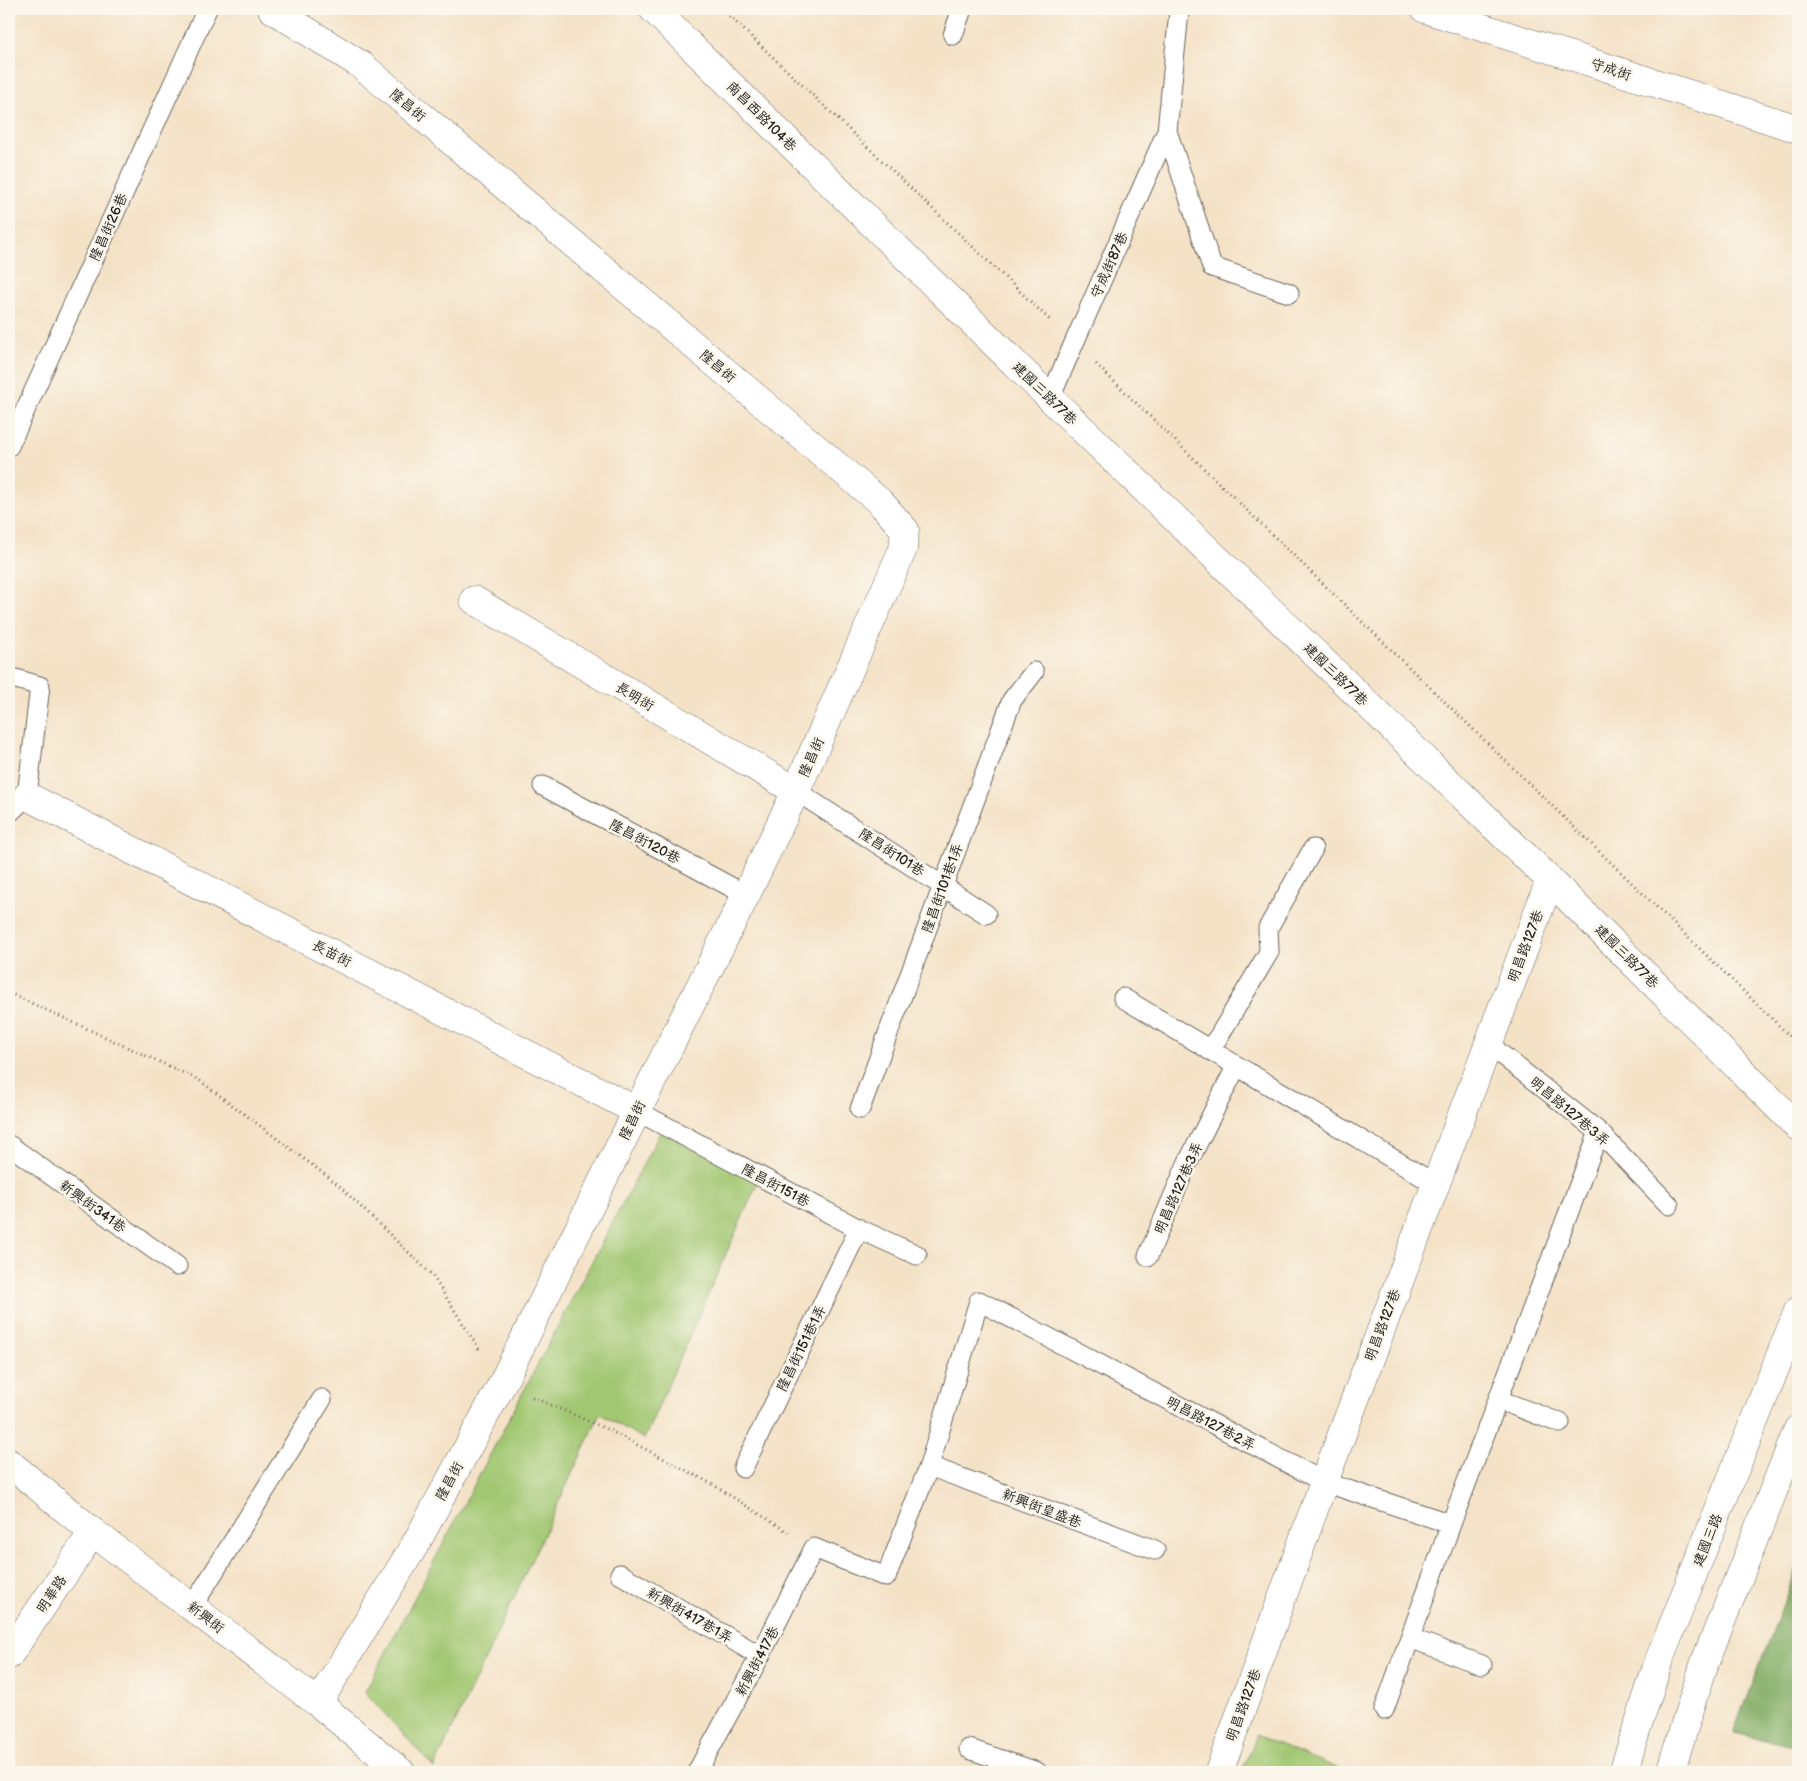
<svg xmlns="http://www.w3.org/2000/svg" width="1807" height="1781" font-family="'Balsamiq Sans','LXGW WenKai TC',sans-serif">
<rect width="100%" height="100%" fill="#fbf7ec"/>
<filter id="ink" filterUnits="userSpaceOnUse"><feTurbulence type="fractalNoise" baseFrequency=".02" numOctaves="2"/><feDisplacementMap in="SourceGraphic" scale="10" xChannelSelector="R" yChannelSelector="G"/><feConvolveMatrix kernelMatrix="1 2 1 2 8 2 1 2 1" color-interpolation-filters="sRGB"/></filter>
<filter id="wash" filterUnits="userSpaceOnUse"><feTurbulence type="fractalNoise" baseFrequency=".0096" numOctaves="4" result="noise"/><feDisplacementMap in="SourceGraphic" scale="20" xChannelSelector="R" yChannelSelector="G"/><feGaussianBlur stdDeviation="1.12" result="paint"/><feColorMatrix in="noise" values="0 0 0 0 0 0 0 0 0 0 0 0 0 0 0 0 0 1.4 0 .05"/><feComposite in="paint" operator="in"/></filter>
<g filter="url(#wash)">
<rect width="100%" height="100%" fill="#f4e2c7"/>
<path fill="#a2c772" stroke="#5f7247" d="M666 1121 761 1175 644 1439 600 1414 434 1768 365 1692Z
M1257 1735 1347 1772H1242Z"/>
<path fill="#81ac64" stroke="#4e6440" d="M1798 1565V1747L1734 1733Z"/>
</g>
<g filter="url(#ink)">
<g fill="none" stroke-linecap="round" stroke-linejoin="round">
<g stroke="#686158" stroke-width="21">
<path id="service" d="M1181 9 1179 12 1167 131 1212 267 1289 293
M953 35 962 9
M1050 398 1167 131
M9 446 207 9
M9 677 40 686 27 796 9 813
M543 786 746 895
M796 791 986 914
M1123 998 1435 1184
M1488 1044 1599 1132 1669 1205
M1209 1050 1219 1036 1269 952 1268 928 1313 849
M860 1109 1012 700 1034 672
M637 1111 859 1229 917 1255
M9 1145 177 1266
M1148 1256 1187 1164 1236 1067
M1499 1400 1560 1423
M929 1466 1155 1550
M743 1468 859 1229
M620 1574 760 1656
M192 1607 322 1399
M1410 1638 1482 1665
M1384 1710 1451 1524 1599 1132
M969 1749 1037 1772
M697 1772 760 1656 814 1548 886 1577 929 1466 979 1301 1324 1482 1451 1524"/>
</g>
<g stroke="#686158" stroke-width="29">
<path id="minor" d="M272 9 361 65 880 502 905 530 903 549 796 791 746 895 637 1111 502 1384 416 1543 318 1703
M653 9 1050 398 1550 880 1798 1127
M1425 9 1798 129
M474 600 796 791
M27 796 637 1111
M9 1463 93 1532 318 1703 401 1772
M9 1655 93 1532
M1219 1772 1324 1482 1550 880"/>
</g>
<g stroke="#686158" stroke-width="29">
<path id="tertiary" d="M1623 1772 1659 1660 1798 1311
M1670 1772 1705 1662 1798 1429"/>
</g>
<path stroke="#686158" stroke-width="3" stroke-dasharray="1 4" stroke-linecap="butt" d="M722 9 1052 322
M1096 364 1798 1044
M9 993 199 1080 335 1182 432 1275 481 1352
M532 1397 609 1430 712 1484 791 1534"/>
<use href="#service" stroke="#fff" stroke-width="19"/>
<use href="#minor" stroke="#fff" stroke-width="28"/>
<use href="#tertiary" stroke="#fff" stroke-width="28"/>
</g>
</g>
<g text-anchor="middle" stroke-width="5" stroke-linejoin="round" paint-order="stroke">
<g font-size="14" fill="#1c1c1c" stroke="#fbf7ec">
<text transform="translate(1611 69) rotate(18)" y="5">守成街</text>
<text transform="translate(408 105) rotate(40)" y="5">隆昌街</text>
<text transform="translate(762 116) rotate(45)" y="5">南昌西路104巷</text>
<text transform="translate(108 227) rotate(-66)" y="5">隆昌街26巷</text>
<text transform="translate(1109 265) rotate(-66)" y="5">守成街87巷</text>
<text transform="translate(718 366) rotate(40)" y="5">隆昌街</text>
<text transform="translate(1045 393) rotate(44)" y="5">建國三路77巷</text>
<text transform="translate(1336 674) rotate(44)" y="5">建國三路77巷</text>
<text transform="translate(635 696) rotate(31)" y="5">長明街</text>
<text transform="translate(811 757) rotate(-66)" y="5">隆昌街</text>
<text transform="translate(645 841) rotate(28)" y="5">隆昌街120巷</text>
<text transform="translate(892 852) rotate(33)" y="5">隆昌街101巷</text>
<text transform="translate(942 888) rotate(-70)" y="5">隆昌街101巷1弄</text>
<text transform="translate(1525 946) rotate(-69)" y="5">明昌路127巷</text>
<text transform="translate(332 953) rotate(27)" y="5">長苗街</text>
<text transform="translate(1627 956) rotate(45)" y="5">建國三路77巷</text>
<text transform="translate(1570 1111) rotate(40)" y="5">明昌路127巷3弄</text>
<text transform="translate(632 1120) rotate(-64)" y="5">隆昌街</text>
<text transform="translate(776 1185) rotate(28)" y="5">隆昌街151巷</text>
<text transform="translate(1178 1188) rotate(-66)" y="5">明昌路127巷3弄</text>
<text transform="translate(93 1206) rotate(36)" y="5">新興街341巷</text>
<text transform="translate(1382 1325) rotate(-69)" y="5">明昌路127巷</text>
<text transform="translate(801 1348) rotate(-64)" y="5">隆昌街151巷1弄</text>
<text transform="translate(1211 1423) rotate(28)" y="5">明昌路127巷2弄</text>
<text transform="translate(449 1481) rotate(-61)" y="5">隆昌街</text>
<text transform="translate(1042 1508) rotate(21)" y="5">新興街皇盛巷</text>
<text transform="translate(1707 1540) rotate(-68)" y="5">建國三路</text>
<text transform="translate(51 1594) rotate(-56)" y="5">明華路</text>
<text transform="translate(690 1615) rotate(30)" y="5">新興街417巷1弄</text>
<text transform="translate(206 1617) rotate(37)" y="5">新興街</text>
<text transform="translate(757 1661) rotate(-62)" y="5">新興街417巷</text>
<text transform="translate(1243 1705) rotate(-70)" y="5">明昌路127巷</text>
</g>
</g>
<rect width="1807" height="1781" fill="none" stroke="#fbf7ec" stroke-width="30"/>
</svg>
